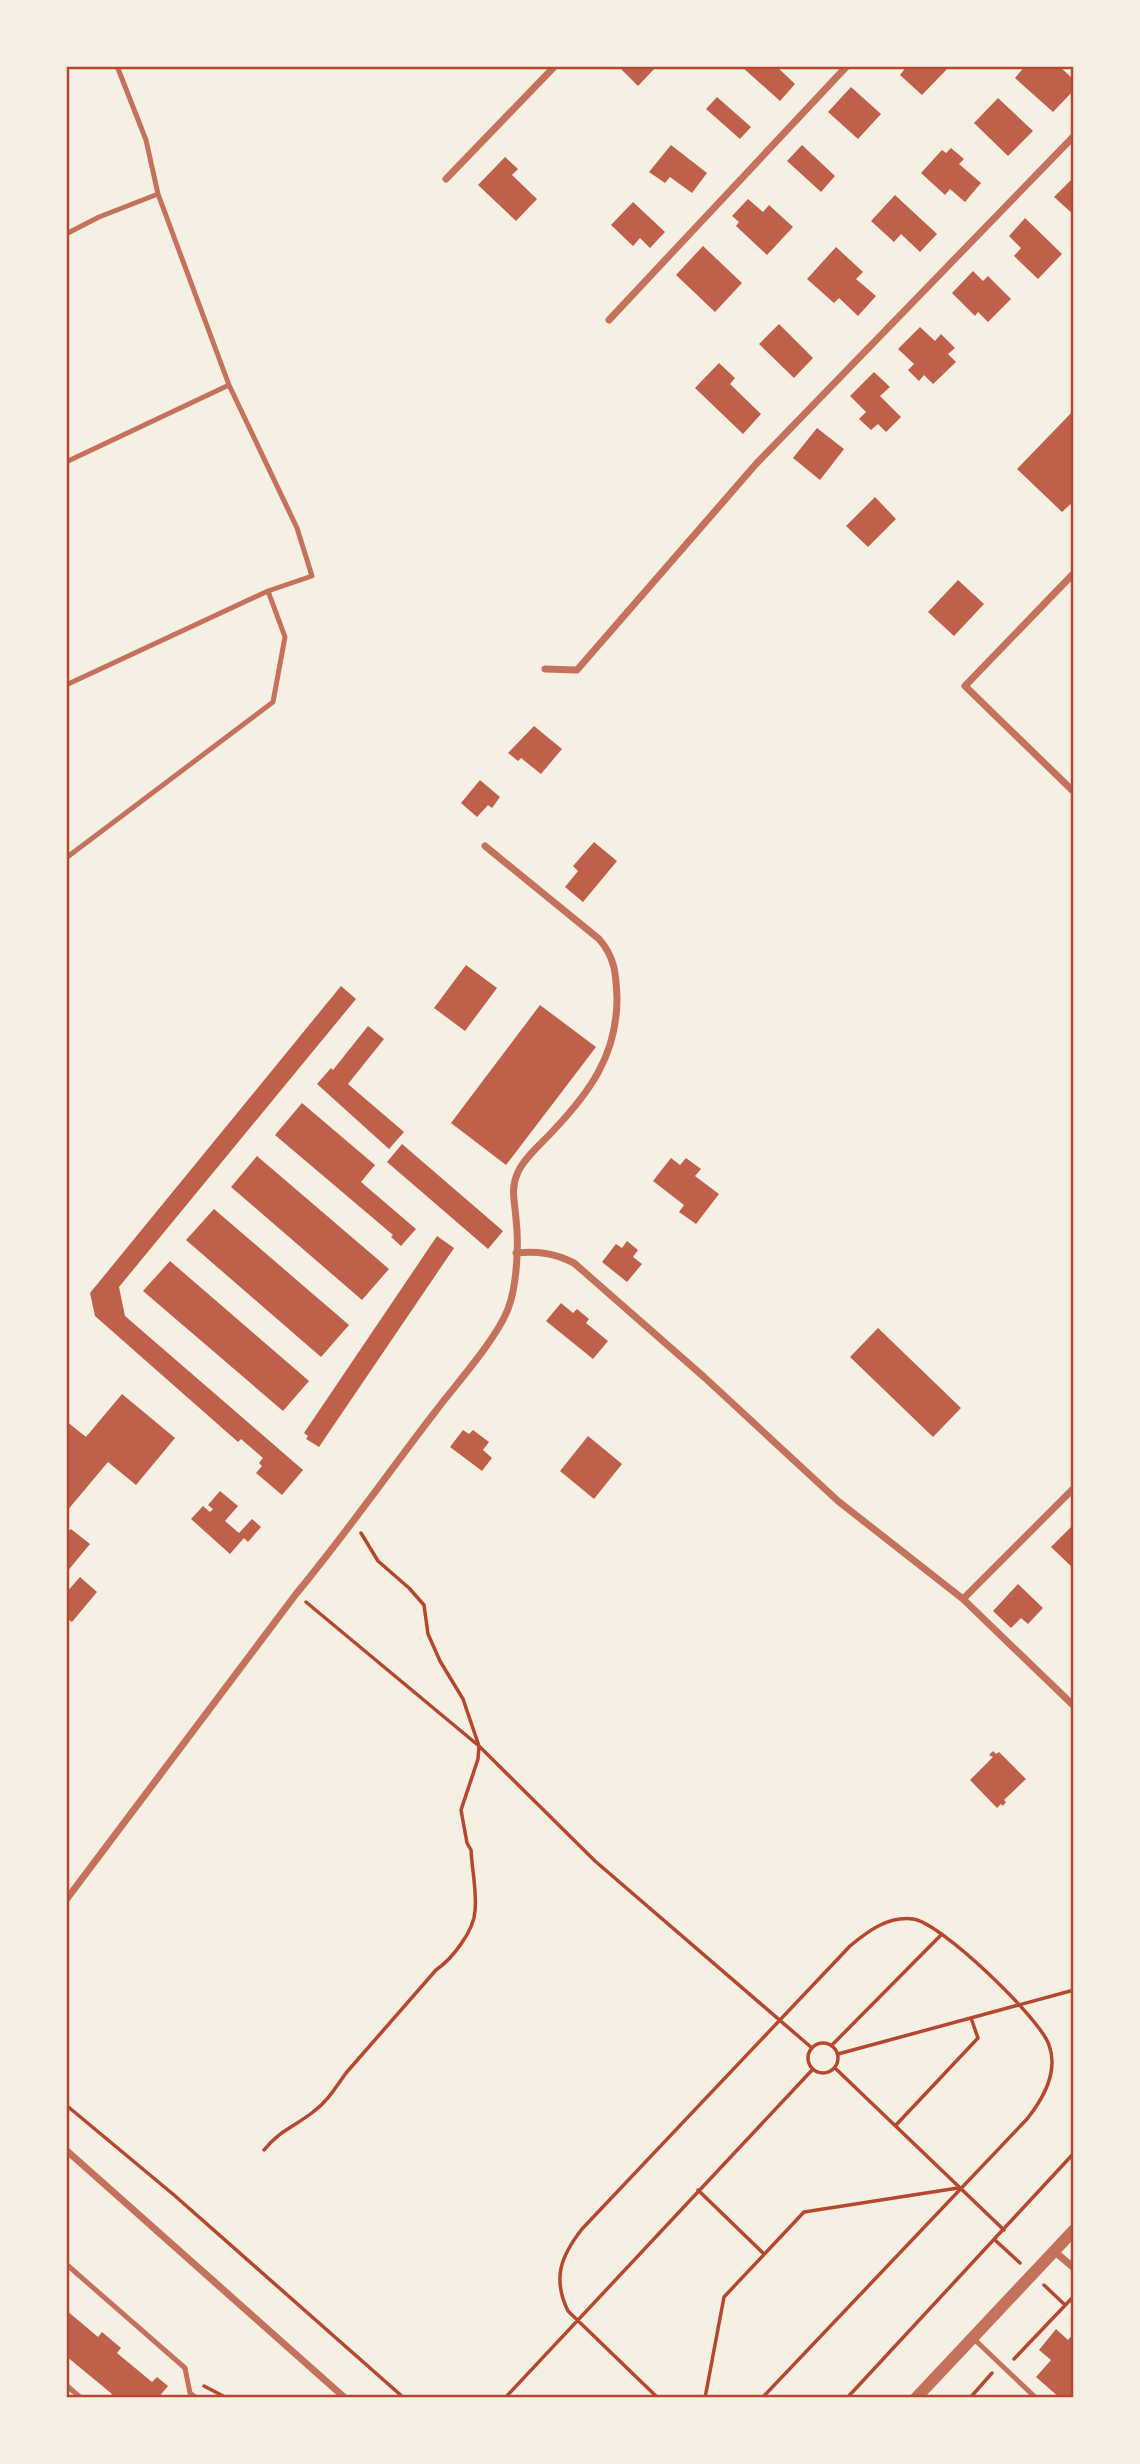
<svg xmlns="http://www.w3.org/2000/svg" width="1140" height="2464" font-family="'Noto Sans',sans-serif">
<rect width="100%" height="100%" fill="#f6efe4"/>
<path fill="#bf614a" d="M618 66H657L638 86Z
M741 66H776L795 84 780 101Z
M907 66H944L947 69 922 95 900 75Z
M1025 66H1059L1074 80V90L1053 112 1015 78Z
M851 87 881 114 858 139 828 112Z
M717 97 751 127 740 139 706 109Z
M998 98 1033 131 1008 156 974 123Z
M671 145 707 173 692 193 670 177 665 183 649 172Z
M802 145 835 176 821 192 787 161Z
M951 148 964 159 959 164 981 183 965 202 950 189 945 195 921 173 942 150 946 153Z
M505 157 518 169 512 175 537 199 516 221 478 185Z
M1074 177V215L1054 197Z
M895 195 937 234 920 252 901 234 894 242 871 221Z
M748 199 763 212 769 205 793 227 767 255 736 226 739 222 732 216Z
M633 202 665 232 650 248 640 238 633 246 611 225Z
M1025 218 1062 254 1038 279 1014 256 1021 248 1009 236Z
M703 246 742 283 715 312 676 275Z
M836 247 863 272 856 279 876 296 858 316 839 298 834 303 807 279Z
M973 271 983 281 988 276 1011 299 988 322 978 312 975 316 952 293Z
M779 324 813 358 794 378 759 344Z
M920 327 935 341 941 334 955 348 948 354 956 362 933 384 924 375 919 381 908 370 914 364 898 349Z
M719 363 735 378 730 384 761 414 743 434 695 388Z
M874 372 890 387 880 396 901 417 886 432 878 424 871 430 859 419 866 412 850 396Z
M1074 410V473L1071 476 1074 478V501L1062 512 1017 469Z
M817 428 844 449 820 480 793 458Z
M875 497 896 519 868 547 846 526Z
M958 580 984 604 954 636 928 612Z
M534 726 562 749 541 774 521 758 518 761 508 753Z
M480 780 500 797 492 808 488 805 477 817 461 803Z
M594 842 617 861 583 902 565 887 578 871 573 866Z
M466 965 497 988 465 1031 434 1008Z
M341 986 356 999 119 1287 125 1316 303 1470 282 1495 256 1473 262 1466 259 1463 263 1458 241 1439 238 1442 95 1316 90 1293Z
M540 1005 596 1047 506 1165 451 1123Z
M368 1026 384 1039 348 1084 404 1132 389 1149 317 1084 331 1068 333 1070Z
M302 1103 375 1165 361 1182 416 1229 401 1246 391 1237 393 1235 275 1135Z
M402 1144 503 1231 488 1249 387 1162Z
M257 1156 389 1269 362 1300 231 1187Z
M671 1158 680 1165 686 1158 701 1169 695 1176 719 1194 696 1224 679 1212 684 1205 653 1181Z
M214 1209 349 1325 321 1357 186 1240Z
M437 1236 454 1248 319 1447 306 1439 308 1436 304 1433Z
M627 1241 638 1250 633 1257 642 1264 627 1282 602 1262 616 1244 622 1248Z
M170 1261 309 1381 283 1411 143 1291Z
M561 1303 573 1313 577 1309 589 1319 586 1323 608 1341 593 1359 546 1321Z
M878 1328 961 1408 933 1437 850 1357Z
M122 1394 175 1438 136 1485 108 1462 66 1512V1421L86 1437Z
M463 1430 469 1434 473 1430 489 1442 483 1450 492 1458 482 1471 450 1447Z
M588 1436 622 1464 594 1499 560 1471Z
M220 1491 238 1506 225 1521 239 1533 252 1519 261 1527 248 1542 244 1538 230 1554 191 1519 203 1506 210 1512 213 1509 208 1505Z
M1074 1524V1569L1051 1547Z
M71 1529 90 1544 66 1573V1533Z
M80 1577 97 1592 72 1622 66 1618V1593Z
M1018 1584 1043 1608 1028 1624 1021 1618 1011 1628 993 1611Z
M993 1751 996 1754 999 1752 1026 1779 1004 1800 1006 1802 1003 1806 1001 1804 997 1808 970 1780 993 1757 989 1755Z
M66 2310 98 2337 102 2332 121 2348 117 2353 152 2382 157 2377 168 2386 158 2398H109L112 2394 66 2356Z
M1056 2329 1068 2340 1074 2333V2398H1060L1036 2377 1051 2360 1039 2350Z"/>
<g fill="none" stroke-linecap="round" stroke-linejoin="round">
<path stroke="#b5482f" stroke-width="3.5" d="M306 1602 479 1746 595 1861 812 2048
M808 2058a15 15 0 1 1 30 0a15 15 0 1 1-30 0Z
M832 2045 942 1934
M838 2054 1074 1990
M835 2068 1004 2230
M66 2105 174 2195 404 2398
M896 2125 978 2038 971 2018
M264 2150C280 2130 294 2127 313 2112 327 2102 336 2087 346 2073L436 1970C452 1959 474 1931 475 1911 477 1891 472 1870 471 1850L467 1843 461 1810 478 1759 479 1746 463 1699 440 1661 428 1634 424 1605 409 1588 378 1561 361 1533
M698 2190 764 2254
M995 2240 1020 2263
M1044 2285 1065 2305
M1014 2359 1074 2296
M204 2386 227 2398
M505 2398 813 2069
M658 2398 568 2311C552 2278 561 2256 582 2229L850 1946C868 1931 888 1916 913 1919 940 1922 1040 2018 1049 2045 1059 2072 1043 2099 1027 2119L762 2398
M705 2398 724 2297 804 2212 958 2188
M847 2398 1074 2153
M970 2398 992 2373"/>
<path stroke="#c5725c" stroke-width="5" d="M66 234 99 217 158 194
M66 462 229 385
M66 685 268 591 312 576 297 528 229 385 158 194 146 140 117 66
M66 858 273 702 285 637 268 591
M66 2264 185 2368 190 2393 196 2398
M974 2339 1036 2398
M66 2385 81 2398"/>
<path stroke="#c5725c" stroke-width="7" d="M446 179 555 66
M609 320 847 66
M1074 573 965 686 1074 792
M545 669 577 670 756 464 1074 136
M516 1253C538 1251 554 1253 574 1263L704 1377 838 1501 963 1599 1074 1706
M963 1599 1074 1488
M66 1900 296 1594C345 1535 388 1473 435 1412 456 1384 496 1340 508 1309 517 1286 519 1243 516 1219 515 1202 510 1189 518 1172 525 1157 540 1145 552 1132 590 1092 617 1055 617 998 616 974 615 957 599 939L485 846
M66 2150 345 2398
M1054 2251 1074 2268"/>
<path stroke="#c5725c" stroke-width="12" d="M916 2398 1074 2230"/>
</g>
<rect width="1140" height="2464" fill="none" stroke="#f6efe4" stroke-width="136"/>
<rect x="68" y="68" width="1004" height="2328" fill="none" stroke="#b5482f" stroke-width="2.5"/>
</svg>
